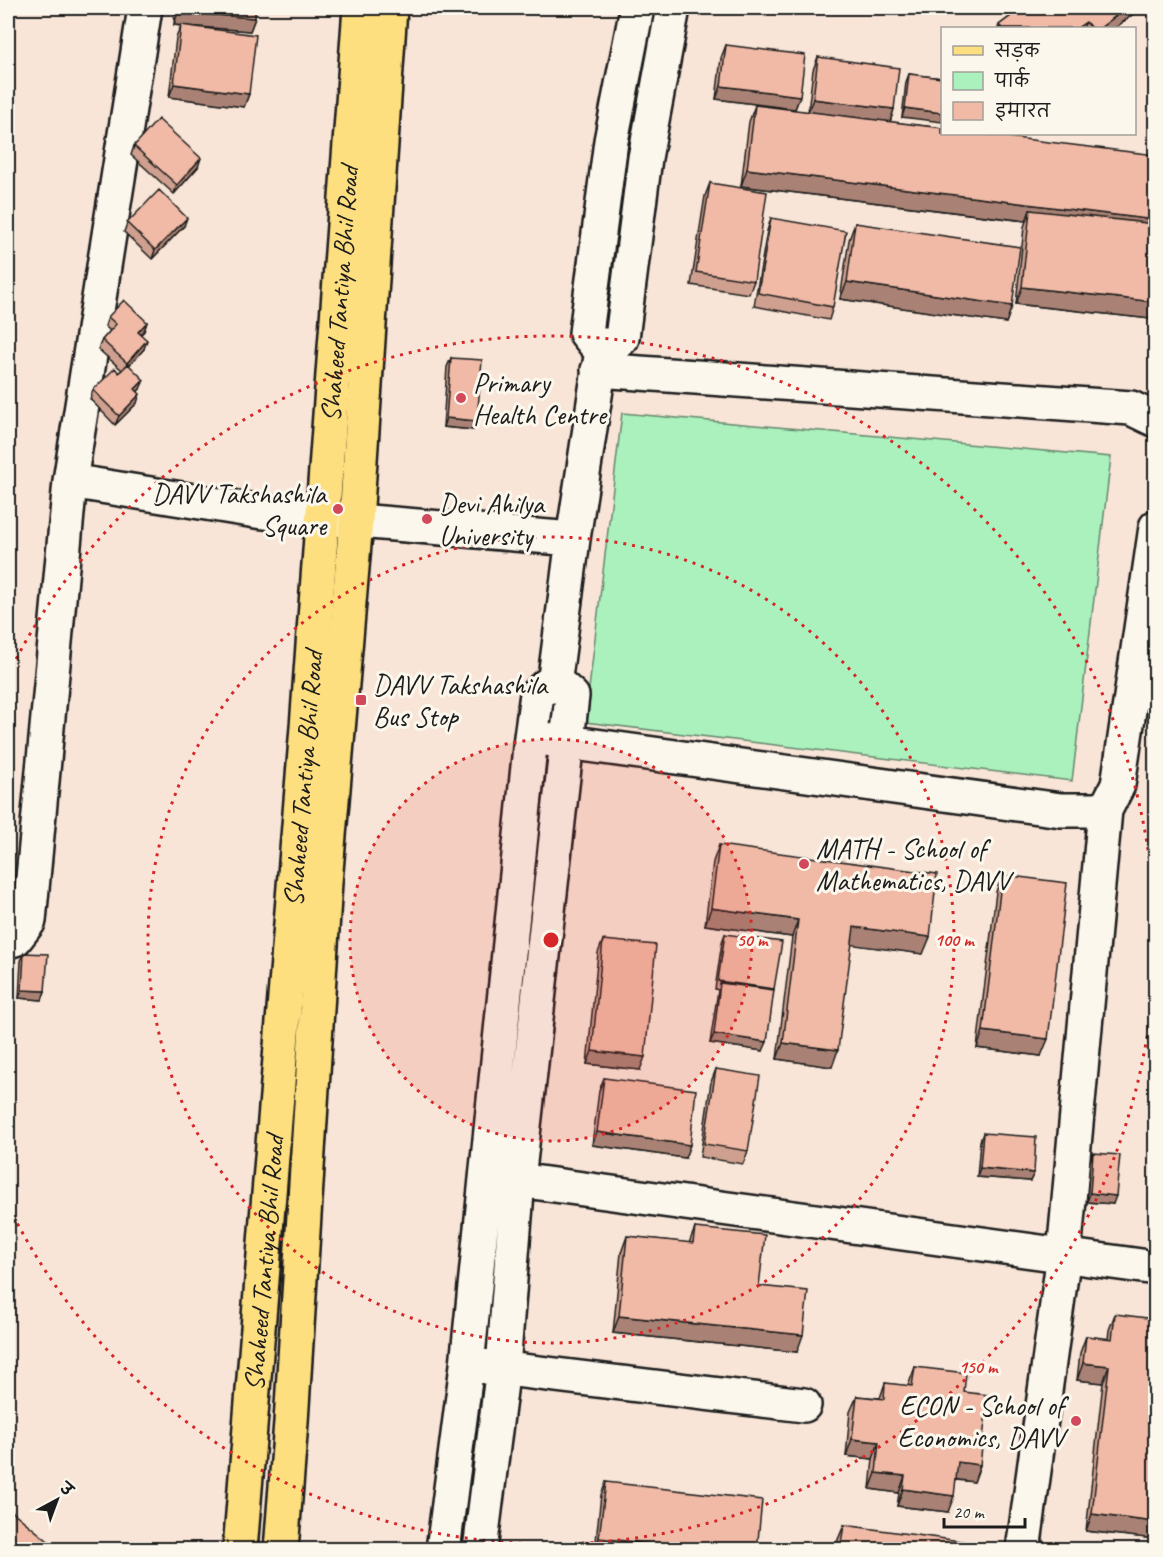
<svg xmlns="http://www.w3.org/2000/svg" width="1163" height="1557" font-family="Caveat,'Playpen Sans Deva',sans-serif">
<rect width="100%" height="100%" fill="#f8e5d7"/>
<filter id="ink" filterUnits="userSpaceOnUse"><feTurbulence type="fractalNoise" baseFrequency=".0167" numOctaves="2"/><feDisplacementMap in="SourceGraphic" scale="12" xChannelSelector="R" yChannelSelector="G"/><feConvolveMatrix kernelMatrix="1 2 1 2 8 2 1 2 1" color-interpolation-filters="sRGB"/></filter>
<g filter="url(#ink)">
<path fill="#abf1bd" stroke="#64866c" stroke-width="1.5" d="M622 413 1111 457 1072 781 585 722Z"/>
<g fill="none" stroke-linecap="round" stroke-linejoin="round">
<g stroke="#1c1c1c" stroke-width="38">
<path id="minor" d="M637 8 611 141 586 333 595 344 612 346 622 338 645 158 673 8
M598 370 1131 408 1156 420
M70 481 256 511 322 518 573 539
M554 685 573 539 602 350
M545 739 1061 810H1105L1118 785 1156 527
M8 941 15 939 29 921 70 481 145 8
M518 1180 1156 1268
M481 1366 804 1405
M443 1550 467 1365 531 737 537 694 547 685 562 687 572 696 518 1180 503 1367 480 1550
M1023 1550 1064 1254 1105 810"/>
</g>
<g stroke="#1c1c1c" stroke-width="38">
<g id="major">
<path id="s1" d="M240 1550 307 727 360 8"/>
<path d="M281 1550 291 1422 325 882 356 521 390 8"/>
</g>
</g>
<use href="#minor" stroke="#fbf7ec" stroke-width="33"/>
<use href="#major" stroke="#fedf80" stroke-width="33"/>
</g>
<path fill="#cfa08f" stroke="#1c1c1c" stroke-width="1.5" d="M175 8H255V18L250 31 191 26 249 94 244 107 169 97 176 38 181 26 174 25Z
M1012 8H1141L1115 28H998L999 25 1016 12Z
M726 45 800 96 795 109 716 99 721 58Z
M818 57 894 109 890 122 942 128 1151 319 1016 304 1024 227 1026 221 741 186 749 122 755 105 808 112 813 70Z
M909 74 942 78 902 117 906 82Z
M134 146 198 167 174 194 131 155Z
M710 183 754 281 749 294 691 285 705 196Z
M771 218 833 307 829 320 754 306 767 231Z
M127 223 184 226 152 259 124 232Z
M855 223 1012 306 1006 323 840 299 849 240Z
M108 317 147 322 144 331 141 334 144 349 129 365 140 389 138 391 137 403 115 425 90 399 93 390 122 370 98 349 102 340 110 331 105 326Z
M451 358 477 421 474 430 443 427 447 367Z
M719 845 923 954 851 944 832 1067 777 1059 792 937 705 925 713 862Z
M1002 875 1041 1056 977 1048 996 892Z
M725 934 774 989 763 1051 710 1043 718 990 715 989 722 942Z
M603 940 640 1070 587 1064 598 953Z
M24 953 45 991 42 1000 19 998 21 961Z
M716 1069 748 1151 743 1164 700 1157 711 1082Z
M604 1078 685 1158 592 1145 599 1091Z
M983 1133 1034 1173 1030 1181 977 1177 980 1141Z
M1093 1153 1113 1204 1087 1202 1090 1162Z
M695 1228 759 1286 797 1352 613 1333 621 1253 627 1236 689 1243Z
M1115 1314 1155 1539 1086 1531 1103 1383 1077 1380 1080 1353 1086 1336 1108 1339 1109 1330Z
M915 1367 964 1392 980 1465 974 1482 956 1480 948 1512 897 1506 899 1493 870 1489 873 1459 846 1456 850 1412 857 1396 880 1398 885 1383 908 1386Z
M606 1482 757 1550H595L601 1495Z
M844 1525 996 1550H837V1542Z"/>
<path fill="#a98274" stroke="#1c1c1c" stroke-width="1.5" d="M1126 8H1141L1115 28H1100Z
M178 12 255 18 250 31 174 25Z
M1086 22 1083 28H1077Z
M174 84 249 94 244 107 169 97Z
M721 86 800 96 795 109 716 99Z
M813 99 894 109 890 122 808 112Z
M905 108 942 113V122L902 117Z
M201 158 198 167 174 194 177 185Z
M747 169 1155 220V237L1030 210 1026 221 741 186Z
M187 218 184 226 152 259 155 250Z
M847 282 1012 306 1006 323 840 299Z
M1022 287 1155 302V306L1151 319 1016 304Z
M147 322 144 331 135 340 138 332Z
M147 340 144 349 123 372 127 363Z
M144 380 140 389 132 397 135 389Z
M140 394 137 403 115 425 119 416Z
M446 418 477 421 474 430 443 427Z
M711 908 798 920 792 937 705 925Z
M854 927 930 937 923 954 847 944Z
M22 990 45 991 42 1000 19 998Z
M983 1031 1048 1039 1041 1056 977 1048Z
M714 1034 767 1042 763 1051 710 1043Z
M783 1043 838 1050 832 1067 777 1059Z
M592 1051 645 1057 640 1070 587 1064Z
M597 1132 690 1145 685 1158 592 1145Z
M980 1168 1034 1173 1030 1181 977 1177Z
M1090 1193 1116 1196 1113 1204 1087 1202Z
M619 1316 803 1335 797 1352 613 1333Z
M1083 1363 1109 1366 1103 1383 1077 1380Z
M852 1439 879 1442 873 1459 846 1456Z
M958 1462 980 1465 974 1482 952 1479Z
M876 1473 905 1476 899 1493 870 1489Z
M903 1489 954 1496 948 1512 897 1506Z
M1092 1514 1155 1522V1539L1086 1531Z
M599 1538 706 1550H595Z"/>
<path fill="#f1baa6" stroke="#1c1c1c" stroke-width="1.5" d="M179 8H255V18L178 12Z
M1022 8H1126L1100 28H1091L1086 22 1077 28H1002L999 25Z
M181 25 256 35 249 94 174 84Z
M726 45 805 55 800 96 721 86Z
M818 57 899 68 894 109 813 99Z
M909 74 942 78V113L905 108Z
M755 105 942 128V134H983L1155 155V220L747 169Z
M158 119 201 158 177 185 134 146Z
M710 183 767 192 754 281 696 272Z
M159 190 187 218 155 250 127 223Z
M1030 210 1155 224V302L1022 287Z
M771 218 846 231 833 307 758 293Z
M855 223 1020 247 1012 306 847 282Z
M124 300 147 322 138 332 147 340 127 363 102 340 116 324 108 317Z
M451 358 482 360 477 421 446 418Z
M128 364 144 380 135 389 140 394 119 416 93 390 115 368 119 373Z
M719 845 937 874 930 937 854 927 838 1050 783 1043 798 920 711 908Z
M1002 875 1067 883 1048 1039 983 1031Z
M725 934 782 942 774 989 718 981Z
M603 940 656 945 645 1057 592 1051Z
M24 953 48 954 45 991 22 990Z
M720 983 774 990 767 1042 714 1034Z
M716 1069 760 1076 748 1151 704 1144Z
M604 1078 696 1090 690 1145 597 1132Z
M983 1133 1036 1137 1034 1173 980 1168Z
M1093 1153 1120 1155 1116 1196 1090 1193Z
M695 1228 765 1235 759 1286 808 1291 803 1335 619 1316 627 1236 693 1243Z
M1115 1314 1155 1319V1522L1092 1514 1109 1366 1083 1363 1086 1336 1112 1339Z
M915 1367 966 1373 964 1392 988 1395 980 1465 958 1462 954 1496 903 1489 905 1476 876 1473 879 1442 852 1439 857 1396 884 1399 885 1383 912 1386Z
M606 1482 762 1500 757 1550H706L599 1538Z
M8 1508 59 1550H8Z
M844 1525 996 1546V1550H840Z"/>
</g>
<circle cx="551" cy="940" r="201" fill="#d62828" fill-opacity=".12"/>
<g fill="none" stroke="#d62828" stroke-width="3" stroke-dasharray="3 6">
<circle cx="551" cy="940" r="201"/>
<circle cx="551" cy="940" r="403"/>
<path d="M8 675A604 604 0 1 1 8 1205"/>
</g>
<g fill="#d1495b" stroke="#fbf7ec" stroke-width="2">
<circle cx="461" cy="398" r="6"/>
<circle cx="338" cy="509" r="6"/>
<circle cx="427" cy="519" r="6"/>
<rect x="355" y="694" width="12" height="12" rx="3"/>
<circle cx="804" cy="864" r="6"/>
<circle cx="1076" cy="1421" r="6"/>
</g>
<g text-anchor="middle" stroke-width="6" stroke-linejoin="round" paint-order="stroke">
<g font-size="28" fill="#1c1c1c" stroke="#fbf7ec">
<text dy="10" stroke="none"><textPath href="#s1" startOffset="1260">Shaheed Tantiya Bhil Road</textPath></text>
<text dy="10" stroke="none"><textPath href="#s1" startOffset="774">Shaheed Tantiya Bhil Road</textPath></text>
<text dy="10" stroke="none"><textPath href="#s1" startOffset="288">Shaheed Tantiya Bhil Road</textPath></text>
</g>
<g font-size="28" fill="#1c1c1c" stroke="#fbf7ec" text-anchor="start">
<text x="473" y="392">Primary<tspan x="473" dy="32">Health Centre</tspan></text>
<text x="326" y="503" text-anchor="end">DAVV Takshashila<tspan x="326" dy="32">Square</tspan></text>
<text x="439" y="513">Devi Ahilya<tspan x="439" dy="32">University</tspan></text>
<text x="373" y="694">DAVV Takshashila<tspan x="373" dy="32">Bus Stop</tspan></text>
<text x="816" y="858">MATH - School of<tspan x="816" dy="32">Mathematics, DAVV</tspan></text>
<text x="1064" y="1415" text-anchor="end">ECON - School of<tspan x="1064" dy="32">Economics, DAVV</tspan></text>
</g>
</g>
<circle cx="551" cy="940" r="9" fill="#d62828" stroke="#fbf7ec" stroke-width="3"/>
<g font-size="18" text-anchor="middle" font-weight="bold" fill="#d62828" stroke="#fbf7ec" stroke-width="6" stroke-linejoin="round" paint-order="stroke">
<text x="752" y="946">50 m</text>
<text x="954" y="946">100 m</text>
<text x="978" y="1373">150 m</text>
</g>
<rect width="1163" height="1557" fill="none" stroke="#fbf7ec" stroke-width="30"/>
<rect x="15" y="15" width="1133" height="1527" fill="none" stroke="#1c1c1c" stroke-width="2" filter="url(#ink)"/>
<rect x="941" y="27" width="195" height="108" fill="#fbf7ec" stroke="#a29f99" stroke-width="1.5"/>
<rect x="953" y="46" width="30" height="9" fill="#fedf80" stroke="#a29f99" stroke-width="1.5"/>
<text x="995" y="57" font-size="18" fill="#1c1c1c">सड़क</text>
<rect x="953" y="72" width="30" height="18" fill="#abf1bd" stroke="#a29f99" stroke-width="1.5"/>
<text x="995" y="87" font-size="18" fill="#1c1c1c">पार्क</text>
<rect x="953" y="102" width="30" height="18" fill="#f1baa6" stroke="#a29f99" stroke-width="1.5"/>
<text x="995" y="117" font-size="18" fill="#1c1c1c">इमारत</text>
<g transform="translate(57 1500) rotate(41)" stroke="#fbf7ec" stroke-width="4.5" paint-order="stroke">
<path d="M0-4.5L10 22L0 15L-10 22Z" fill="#1c1c1c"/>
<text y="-9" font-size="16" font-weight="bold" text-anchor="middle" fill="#1c1c1c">उ</text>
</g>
<path d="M944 1518v9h81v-9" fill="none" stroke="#1c1c1c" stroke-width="3"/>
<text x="953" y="1518" font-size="18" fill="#1c1c1c" stroke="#fbf7ec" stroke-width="4.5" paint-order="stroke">20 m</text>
</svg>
